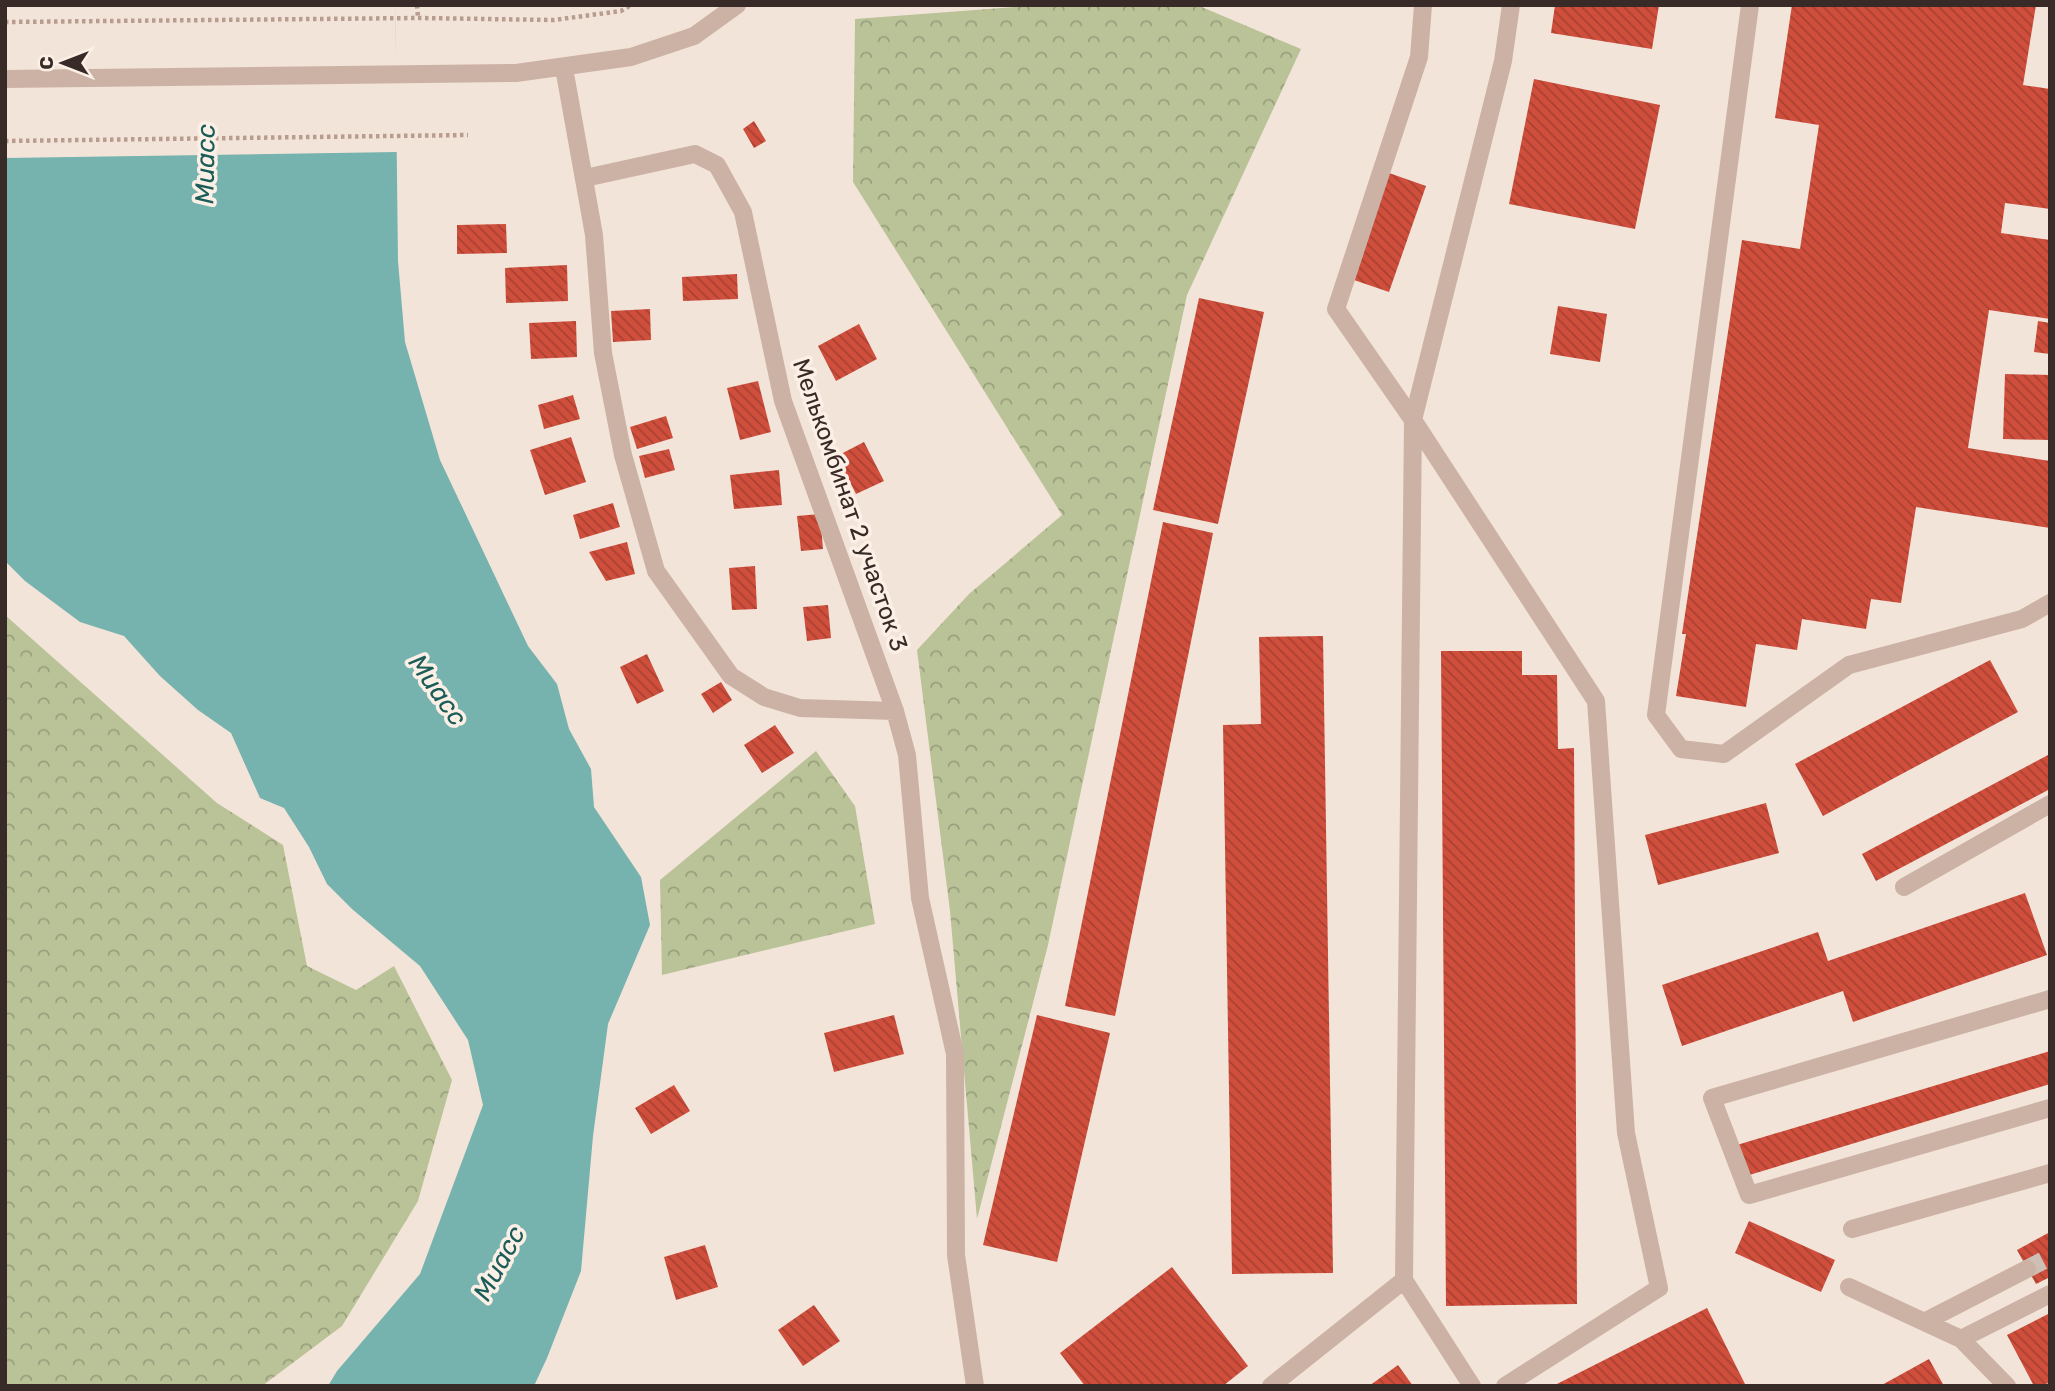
<svg xmlns="http://www.w3.org/2000/svg" width="2055" height="1391" font-family="Rubik,sans-serif">
<defs>
<pattern id="forest-crowns" width="20" height="18" patternUnits="userSpaceOnUse" patternTransform="scale(1.75)"><rect width="20" height="18" fill="#bac398"/><path d="M2 6a3 3 0 1 1 6 0M12 15a3 3 0 1 1 6 0" fill="none" stroke="#989f7c"/></pattern>
<pattern id="building-back-hatch" width="6" height="6" patternUnits="userSpaceOnUse" patternTransform="scale(1.75)"><rect width="6" height="6" fill="#cf4e3c"/><path d="M-1 5l2 2M0 0l6 6M5-1l2 2" fill="none" stroke="#a94132"/></pattern>
</defs>
<rect width="100%" height="100%" fill="#f3e4d9"/>
<path fill="url(#forest-crowns)" d="M1042 5H1197L1301 49 1187 295 1048 945 977 1219 950 911 917 650 969 594 1062 515 853 182 855 19Z
M5 615 217 803 283 845 307 966 356 990 394 966 452 1080 418 1201 342 1326 262 1386H5Z
M816 751 855 806 875 924 662 975 660 880Z"/>
<path fill="#76b2ae" d="M5 5H395L398 261 405 342 440 460 528 646 557 684 569 729 591 769 594 807 641 877 650 925 608 1024 593 1136 581 1271 547 1358 534 1386H328L337 1371 420 1274 483 1105 468 1040 420 966 352 909 327 884 309 847 284 808 260 798 231 733 198 710 160 676 124 636 80 622 25 581 5 561Z"/>
<path fill="#f3e4d9" d="M5 5H395L398 152 5 158Z"/>
<path fill="url(#building-back-hatch)" d="M1555 5H1659L1652 49 1551 33Z
M1792 5H2036L2023 85 2050 89V209L2005 203 2001 233 2050 240V319L1989 310 1968 448 2050 461V528L1916 507 1901 603 1871 599 1866 629 1802 619 1797 650 1756 644 1746 707 1676 696 1686 634H1682L1742 240 1800 249 1819 125 1775 118Z
M1534 79 1660 105 1635 229 1509 204Z
M754 121 766 141 754 148 743 129Z
M1389 173 1426 186 1389 292 1351 279Z
M506 224 507 253 457 254V225Z
M567 265 568 301 506 303 505 268Z
M737 274 738 299 683 301 682 277Z
M1199 298 1264 312 1218 524 1153 510Z
M1558 306 1607 314 1600 362 1550 354Z
M650 309 651 340 613 342 611 311Z
M576 321 577 357 531 359 529 323Z
M2038 321 2050 323V354L2034 352Z
M859 324 877 359 836 381 818 346Z
M2005 374 2050 375V440L2003 439Z
M758 381 771 432 740 440 727 388Z
M573 395 580 419 544 429 538 405Z
M666 416 673 438 637 449 630 427Z
M571 437 586 482 545 495 530 450Z
M864 442 884 481 856 494 837 456Z
M669 449 675 470 645 478 639 456Z
M779 470 782 505 734 509 730 475Z
M613 503 620 527 580 539 573 515Z
M820 514 823 549 801 551 797 516Z
M1163 522 1213 533 1115 1016 1065 1006Z
M627 542 635 574 606 581 589 552Z
M755 566 757 609 732 610 729 568Z
M828 605 831 638 807 641 803 607Z
M1323 636 1333 1273 1232 1274 1223 725 1261 724 1259 637Z
M1441 651H1522V675H1557L1558 749 1574 748 1577 1304 1446 1306Z
M647 654 664 691 637 704 620 667Z
M1990 660 2018 712 1823 816 1795 764Z
M721 682 732 700 713 713 701 694Z
M775 725 794 753 762 773 744 745Z
M2050 754V789L1876 881 1862 854Z
M1766 803 1779 853 1658 885 1645 835Z
M2025 893 2047 955 1853 1022 1843 991 1682 1046 1662 985 1818 932 1828 961Z
M894 1015 904 1054 834 1072 824 1033Z
M1037 1015 1110 1033 1057 1262 983 1245Z
M2050 1051V1084L1746 1176 1737 1145Z
M674 1085 690 1111 651 1134 635 1108Z
M1749 1221 1835 1260 1821 1292 1735 1253Z
M2050 1232V1277L2036 1284 2017 1250Z
M705 1245 718 1287 676 1300 664 1257Z
M1172 1267 1248 1366 1223 1386H1085L1060 1353Z
M814 1305 840 1341 803 1366 778 1330Z
M1707 1308 1746 1386H1553Z
M2050 1313V1383L2034 1386 2007 1335Z
M1929 1359 1944 1386H1880L1900 1375Z
M1398 1365 1413 1386H1369Z"/>
<g fill="none" stroke-linecap="round" stroke-linejoin="round">
<path stroke="#cdbfb5" stroke-width="18" stroke-dasharray="18 9" stroke-linecap="butt" d="M2027 1269 2050 1257"/>
<path stroke="#b89c8f" stroke-width="4.5" stroke-dasharray="3.5 3.5" stroke-linecap="butt" d="M417 5 418 18
M5 22 418 18 554 20 621 11 631 5
M5 141 468 135"/>
<path stroke="#ccb2a5" stroke-width="18" d="M1423 5 1419 57 1336 309 1413 420 1596 701 1626 1133 1659 1288 1505 1386
M1750 5 1656 715 1681 749 1724 754 1849 665 2022 619 2050 603
M564 68 594 235 603 353 623 455 656 571 731 676 764 697 800 708 895 711
M5 79 516 73 631 57 694 36 737 5
M585 178 695 154 717 165 743 212 783 401 895 711 907 755 920 898 955 1054 956 1255 975 1386
M1904 887 2050 804
M2050 999 1712 1098 1749 1195 2050 1108
M1852 1229 2050 1173
M1849 1287 1961 1339 2007 1386
M1924 1322 2027 1269
M1961 1339 2050 1294
M1271 1386 1404 1280
M1472 1386 1404 1280 1413 420 1503 61 1511 5"/>
</g>
<g text-anchor="middle" stroke-width="7" stroke-linejoin="round" paint-order="stroke">
<g font-size="24" fill="#372a27" stroke="#fbefe6">
<text transform="translate(850 505) rotate(71)" y="8">Мелькомбинат 2 участок 3</text>
</g>
<g font-size="26" font-style="italic" fill="#195c58" stroke="#fbefe6">
<text transform="translate(205 164) rotate(-89)" y="9">Миасс</text>
<text transform="translate(438 690) rotate(55)" y="9">Миасс</text>
<text transform="translate(499 1263) rotate(-62)" y="9">Миасс</text>
</g>
</g>
<rect width="2055" height="1391" fill="none" stroke="#372a27" stroke-width="14"/>
<g transform="translate(63 63) rotate(270)" stroke="#fbefe6" stroke-width="5" paint-order="stroke">
<path d="M0-5L12 26L0 18L-12 26Z" fill="#372a27"/>
<text y="-10" font-size="19" font-weight="bold" text-anchor="middle" fill="#372a27">С</text>
</g>
</svg>
